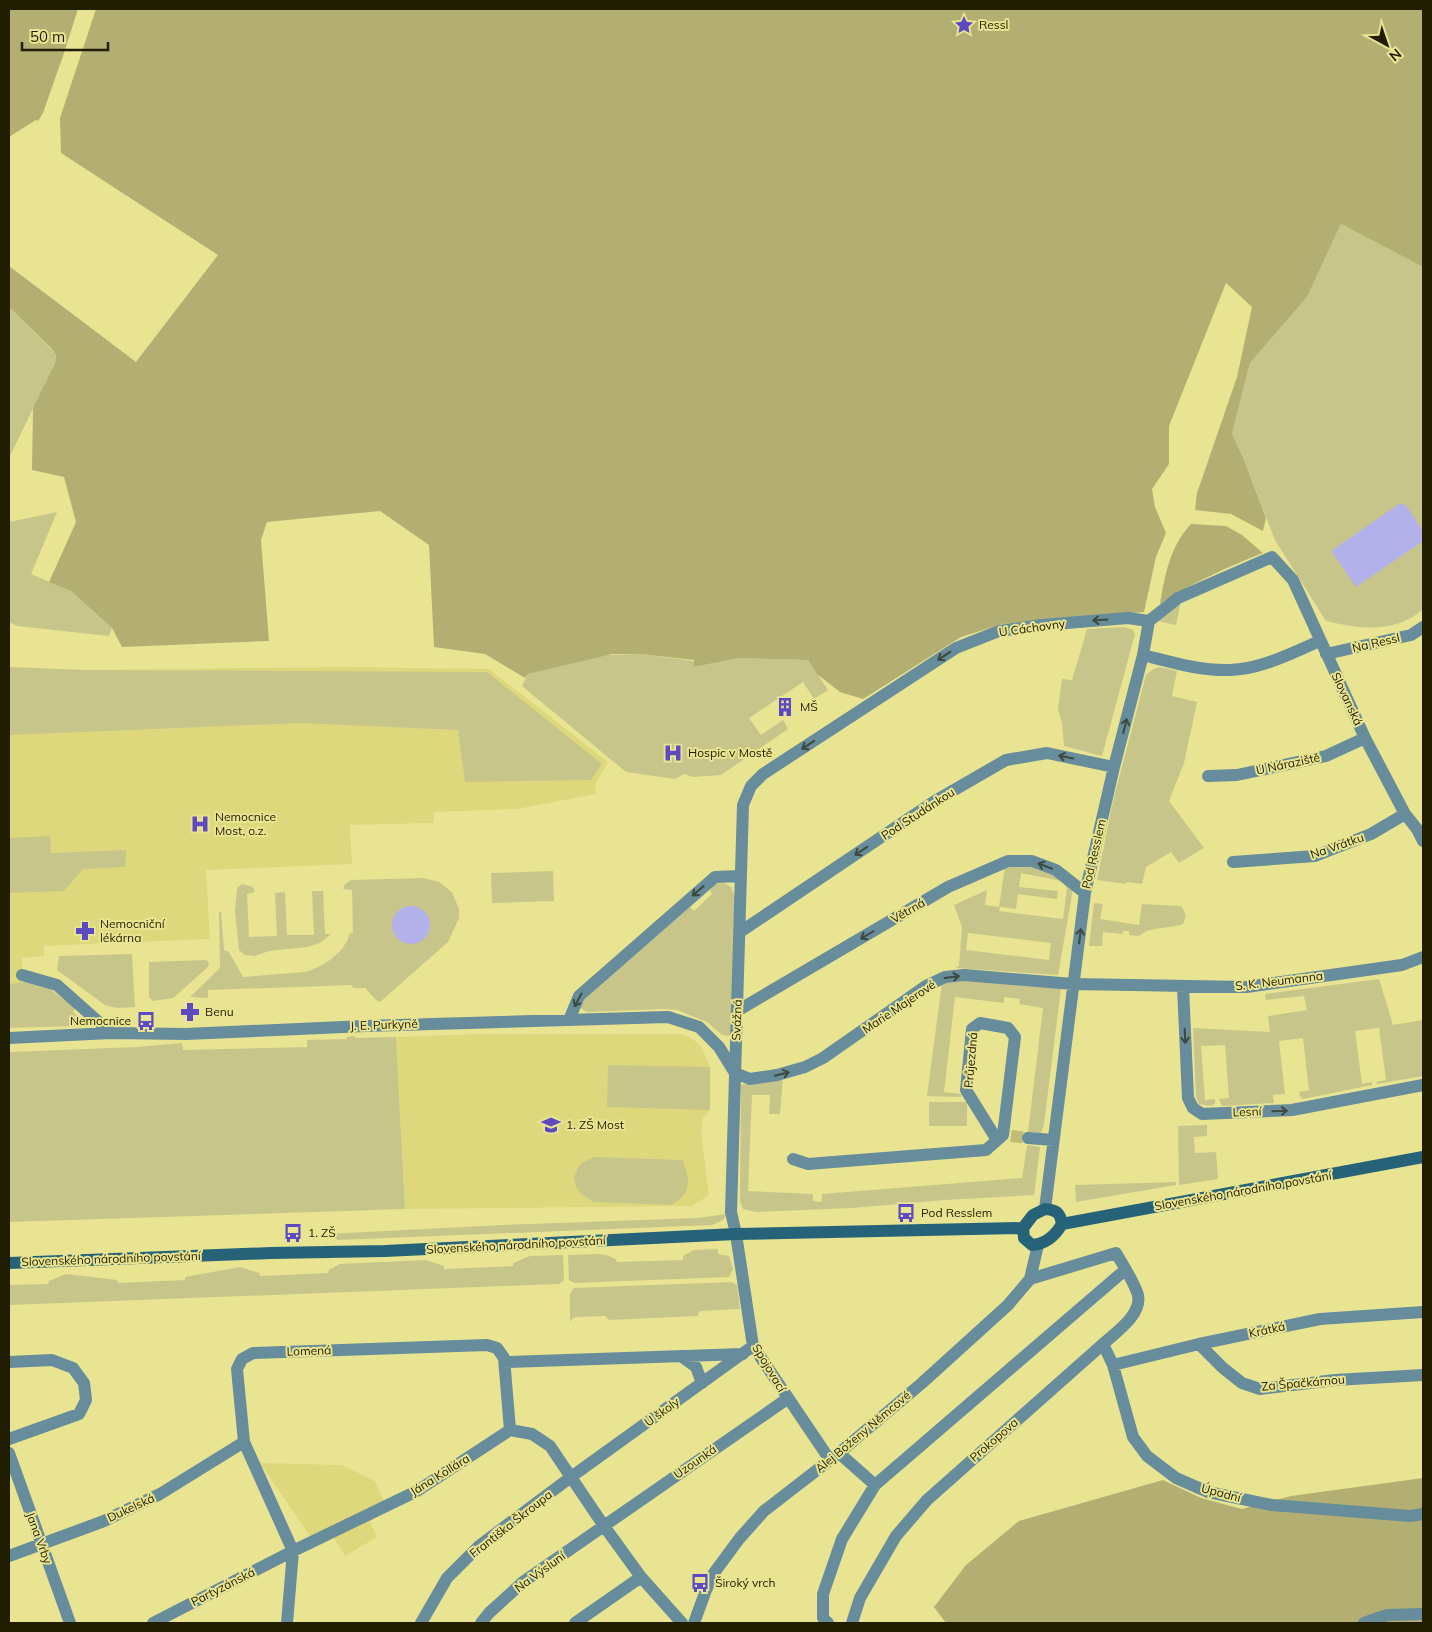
<svg xmlns="http://www.w3.org/2000/svg" width="1432" height="1632" font-family="Mulish,sans-serif">
<rect width="100%" height="100%" fill="#e9e491"/>
<path fill="#ded87c" d="M9 667 84 670 342 667 489 669 608 762 595 785 596 794 517 809 434 812V823L350 825 352 864 206 870 210 939 44 946V956L22 958V983L9 984Z
M481 1034H682L690 1037 701 1046 710 1067V1110L703 1118 701 1132 709 1195 692 1206 405 1209 396 1037Z
M260 1463 342 1465 375 1481 388 1510 370 1522 377 1537 345 1556 334 1538 316 1545Z"/>
<path fill="#c8c58a" fill-rule="evenodd" d="M1341 224 1423 267V609C1396 634 1359 629 1326 621L1275 540 1244 460 1232 434 1250 363 1307 297Z
M9 307 51 349 56 355V361L9 458Z
M57 512 31 574 71 591 112 628 109 636 17 626 9 622V522Z
M1181 600 1176 625 1157 621Z
M1125 627 1133 630 1135 634 1102 756 1064 746 1062 723 1058 709 1062 679 1072 680 1087 629Z
M640 654 694 661V667L739 658 808 660 828 690 814 699 803 682 749 718 761 735 783 720 788 729 721 775 693 777 684 774 675 779 626 772 522 686 528 674 605 655Z
M9 667 84 670 487 672 602 764 591 780 465 782 458 730 300 723 9 735Z
M1160 667 1177 671 1172 696 1197 702 1184 763 1169 801 1204 848 1179 863 1171 852 1146 867 1142 884 1127 882 1126 884 1097 880 1113 801 1146 675 1153 669Z
M50 836 51 853 126 850 125 867 83 869 64 891 9 893V838Z
M1023 865 1053 872 1073 889 1058 975 955 968 959 966 962 927 954 905 987 890 985 905 999 907 1005 867ZM1021 873 1061 881 1067 888 1063 919 999 911 1000 907 1016 909 1018 894 1057 899 1058 891 1019 887ZM968 933 1051 943 1049 960 966 950Z
M553 871 554 901 492 903 491 873Z
M423 878 439 882 452 892 459 909V918L448 942 380 1002 376 1000 365 988H353L352 985 208 990V998L190 997 220 968 219 912H221L224 950 229 952 243 977 305 972C323 967 345 953 350 933H353L352 890 343 889 345 884 351 880ZM410 906 430 928 426 936 394 932 393 923 402 909Z
M724 883 731 887 735 897 731 1034 728 1036 722 1035 707 1022 677 1010 661 1009 587 1012 580 1008 582 1000 690 907 694 911 712 894 710 890 713 884Z
M242 884 253 887 255 892 247 894 249 937 277 936 275 893 285 892 287 935H314L312 891H323L325 934H331L320 943 307 947 269 951 255 956 245 955 239 950 235 911 237 888Z
M1094 903 1103 904 1100 919 1139 925 1142 904 1181 906C1186 913 1187 917 1183 924 1170 929 1150 926 1139 936L1129 935V931H1123L1122 934 1103 932 1102 946H1089Z
M132 954 135 1007 117 1008 105 1005 57 970 59 956Z
M206 960 209 962 208 967 173 998 153 1001 149 997V962Z
M1379 979 1393 1025 1423 1020V1076L1377 1084 1376 1082 1386 1080 1379 1028 1355 1031 1362 1084 1372 1082V1085L1303 1099 1300 1096 1299 1092 1309 1090 1303 1038 1279 1041 1285 1094 1273 1095 1274 1103 1222 1106 1219 1099 1229 1098 1225 1045 1201 1046 1205 1100 1215 1099V1103L1211 1106 1199 1104 1196 1097 1193 1028 1270 1032 1268 1016 1307 1010 1304 996 1266 1000 1265 994Z
M977 980 1061 988 1044 1124 1041 1133 1028 1132 1043 1008 1019 1004 1020 999 1004 997V1003L955 997 944 1092 961 1094V1097L927 1096 942 983Z
M25 982 50 989 76 1008 73 1012 78 1016 80 1022 75 1026 9 1028V984Z
M355 1036V1038L396 1037 405 1209 9 1222V1052L137 1047 182 1043 183 1050 307 1047V1040L347 1039V1037Z
M608 1065 710 1067V1110L607 1107Z
M783 1077 780 1114H769L770 1095H752L748 1191 813 1194V1201L820 1202 822 1201V1194L1022 1178 1027 1145 1040 1147 1034 1195 945 1200 852 1208 756 1212 743 1209 740 1201 741 1085Z
M929 1102H967V1126H929Z
M1207 1125V1136L1194 1137 1195 1153 1216 1152 1218 1179 1179 1185 1178 1126Z
M594 1157 682 1160C691 1179 692 1194 671 1205L594 1202 582 1195 576 1187 574 1177 580 1164Z
M1176 1182V1185L1076 1202 1075 1185Z
M727 1214 723 1220 712 1225 338 1240 327 1234 502 1225 697 1218Z
M718 1249V1254L729 1256 733 1269 729 1277 574 1283 569 1280 568 1255 597 1254 606 1255 616 1259 617 1262 683 1260V1256L694 1250Z
M563 1255 564 1280 559 1284 9 1305V1285L48 1284 49 1281 66 1274 117 1280 118 1283 185 1280V1277L240 1267 259 1273 260 1276 328 1273 329 1270 340 1264 426 1260 444 1266V1269L513 1266V1263L530 1256Z
M732 1282 737 1285 740 1309 700 1311 698 1314V1316L609 1320 605 1316 577 1317 573 1318 570 1322V1294L574 1288Z"/>
<path fill="#b3af72" d="M9 9H78L63 56 43 113 38 121 36 120 9 137Z
M96 9H1423V267L1341 224 1307 297 1250 363 1232 434 1244 460 1266 518 1263 531 1231 514 1195 510 1197 493 1237 377 1252 307 1226 283 1169 426V464L1152 489 1155 507 1166 533 1156 557 1144 612 1002 624 961 637 863 699 840 692 817 674 808 660 739 658 694 667V660L640 654H612L528 674 525 678 485 654 434 647 429 545 380 511 267 522 261 540 269 641 122 647 112 628 71 591 49 582 76 522 64 477 32 470 33 408 56 361V355L51 348 9 307V266L136 362 218 255 61 153 60 118Z
M1191 524 1226 526 1242 535 1263 553C1230 566 1189 584 1160 604 1165 575 1170 546 1191 524Z
M1423 1478V1623H946L934 1607 966 1565 1019 1521 1163 1480 1201 1498 1242 1509 1291 1496Z"/>
<path fill="#b2b1ea" d="M1399 504 1406 505 1423 531V541L1356 587 1331 551Z
M392 925a19 19 0 1 1 38 0a19 19 0 1 1-38 0Z"/>
<g fill="none" stroke-linecap="round" stroke-linejoin="round">
<path stroke="#c1bc74" stroke-width="12" stroke-dasharray="12 6" stroke-linecap="butt" d="M1011 1136 1028 1138"/>
<path stroke="#678c9b" stroke-width="12" d="M1326 654 1411 635 1423 627
M1143 655C1171 662 1200 671 1230 670 1262 669 1291 653 1320 641
M1208 776 1237 775 1326 756 1365 738
M1233 862 1315 856 1371 834 1405 814
M740 932 935 801 1006 760 1047 753 1114 767
M22 975 57 985 111 1033
M1183 987 1188 1098 1193 1108 1202 1114 1292 1110 1423 1085
M737 1011 948 887 1008 861H1032L1056 870 1085 893
M569 1020 579 996 715 877 741 876
M9 1038 111 1033 186 1034 365 1026 668 1017 699 1027 719 1047 735 1073
M735 1073 750 1079 777 1075 805 1067 823 1058 926 986 945 977 964 975 1073 984 1246 987 1402 965 1423 957
M1028 1138 1053 1140
M997 1140 966 1090 972 1029 980 1023 1008 1028 1015 1037 1003 1135
M793 1159 808 1164 986 1150 1003 1135
M1045 1209 1085 893 1114 767 1143 655 1149 621
M1103 1344 1113 1365 1133 1437 1147 1456 1176 1478 1208 1492 1272 1505 1410 1516 1423 1514
M1199 1344 1223 1368 1242 1383 1260 1389 1335 1380 1423 1375
M681 1356 696 1367 702 1383
M9 1362 52 1360 73 1368 84 1383 86 1400 79 1414 9 1439
M505 1362 743 1354
M1113 1365 1199 1344 1320 1319 1423 1312
M9 1453 70 1623
M839 1453 875 1485
M830 1460 753 1346 736 1234 731 1212 743 805 751 786 763 774 956 648 999 631 1042 625 1128 618 1149 621 1178 598 1272 557 1293 580 1365 738 1405 814 1417 829 1423 841
M9 1556 104 1521 160 1494 244 1442
M153 1623 293 1551 417 1491 510 1430 532 1434 550 1446 604 1526 641 1577 682 1623
M287 1623 293 1551 244 1442 237 1369 242 1359 253 1353 487 1345 497 1348 504 1358 510 1430
M421 1623 447 1578 479 1546 571 1477 753 1346
M481 1623 489 1613 523 1582 787 1399
M575 1623 641 1577
M694 1623 706 1590 714 1573 739 1539 764 1511 839 1453 922 1383 1008 1305 1030 1279 1038 1245
M828 1623 823 1618V1594L842 1539 875 1485 1125 1270
M852 1623 860 1598 896 1536 927 1500 1103 1344C1116 1332 1142 1315 1138 1295 1135 1284 1122 1263 1116 1253L1030 1279
M1364 1623 1387 1615 1423 1614"/>
<path stroke="#266379" stroke-width="12" d="M1045 1209C1056 1210 1060 1212 1062 1224 1055 1236 1046 1244 1032 1245L1024 1238 1023 1228 1033 1215Z
M1062 1224 1423 1157
M9 1263 271 1253 385 1251 736 1234 1023 1228"/>
</g>
<defs><path id="oneway-shaft" d="M-6 0H5M1.5-3L5.5 0L1.5 3" fill="none" stroke-width="1.6" stroke-linecap="round" stroke-linejoin="round" transform="scale(1.25)"/></defs>
<g stroke="#3c493e">
<use href="#oneway-shaft" transform="translate(1100 620) rotate(176)"/>
<use href="#oneway-shaft" transform="translate(944 656) rotate(147)"/>
<use href="#oneway-shaft" transform="translate(1125 726) rotate(-76)"/>
<use href="#oneway-shaft" transform="translate(808 745) rotate(147)"/>
<use href="#oneway-shaft" transform="translate(1066 757) rotate(-168)"/>
<use href="#oneway-shaft" transform="translate(861 851) rotate(146)"/>
<use href="#oneway-shaft" transform="translate(1045 866) rotate(-159)"/>
<use href="#oneway-shaft" transform="translate(698 891) rotate(139)"/>
<use href="#oneway-shaft" transform="translate(867 935) rotate(150)"/>
<use href="#oneway-shaft" transform="translate(1080 936) rotate(-83)"/>
<use href="#oneway-shaft" transform="translate(952 977) rotate(-7)"/>
<use href="#oneway-shaft" transform="translate(578 1000) rotate(119)"/>
<use href="#oneway-shaft" transform="translate(1185 1036) rotate(87)"/>
<use href="#oneway-shaft" transform="translate(782 1074) rotate(-14)"/>
<use href="#oneway-shaft" transform="translate(1280 1111) rotate(-2)"/>
</g>
<defs>
<g id="sight-bare" transform="scale(1.5)"><path d="M0-6L1.8-2.2L6-1.7L2.9 1.2L3.7 5.4L0 3.3L-3.7 5.4L-2.9 1.2L-6-1.7L-1.8-2.2Z" fill="#5d49c2" stroke="#e9e491" stroke-width="2.5" paint-order="stroke"/></g>
<g id="building-bare" transform="scale(1.5)"><path d="M-4-6H4V6H1V3H-1V6H-4ZM-2.5-4.3h1.7v1.8h-1.7ZM.8-4.3h1.7v1.8H.8ZM-2.5-1h1.7V.8h-1.7ZM.8-1h1.7V.8H.8Z" fill="#5d49c2" stroke="#e9e491" stroke-width="2.5" paint-order="stroke"/></g>
<g id="hospital-bare" transform="scale(1.5)"><path d="M-5-5h3v3.5h4V-5h3V5h-3V1.5h-4V5h-3Z" fill="#5d49c2" stroke="#e9e491" stroke-width="2.5" paint-order="stroke"/></g>
<g id="pharmacy-bare" transform="scale(1.5)"><path d="M-2-6h4v4h4v4h-4v4h-4v-4h-4v-4h4Z" fill="#5d49c2" stroke="#e9e491" stroke-width="2.5" paint-order="stroke"/></g>
<g id="bus-bare" transform="scale(1.5)"><path d="M-5-6H5V4H4V6H2V4H-2V6H-4V4H-5ZM-3.5-4V0h7V-4ZM-3.5 1.2v1.5H-2V1.2ZM2 1.2v1.5H3.5V1.2Z" fill="#5d49c2" stroke="#e9e491" stroke-width="2.5" paint-order="stroke"/></g>
<g id="school-bare" transform="scale(1.5)"><path d="M0-5L7-2L0 1L-7-2ZM-4 1L0 2.5L4 1V4Q0 6-4 4Z" fill="#5d49c2" stroke="#e9e491" stroke-width="2.5" paint-order="stroke"/></g>
</defs>
<g fill-rule="evenodd">
<use href="#sight-bare" x="964" y="25"/>
<use href="#building-bare" x="785" y="707"/>
<use href="#hospital-bare" x="673" y="753"/>
<use href="#hospital-bare" x="200" y="824"/>
<use href="#pharmacy-bare" x="85" y="931"/>
<use href="#pharmacy-bare" x="190" y="1012"/>
<use href="#bus-bare" x="146" y="1021"/>
<use href="#school-bare" x="551" y="1125"/>
<use href="#bus-bare" x="906" y="1213"/>
<use href="#bus-bare" x="293" y="1233"/>
<use href="#bus-bare" x="700" y="1583"/>
</g>
<g text-anchor="middle" stroke-width="4" stroke-linejoin="round" paint-order="stroke">
<g font-size="12" fill="#201d00" stroke="#e9e491" text-anchor="start">
<text x="979" y="29">Ressl</text>
<text x="800" y="711">MŠ</text>
<text x="688" y="757">Hospic v Mostě</text>
<text x="215" y="821">Nemocnice<tspan x="215" dy="14">Most, o.z.</tspan></text>
<text x="100" y="928">Nemocniční<tspan x="100" dy="14">lékárna</tspan></text>
<text x="205" y="1016">Benu</text>
<text x="131" y="1025" text-anchor="end">Nemocnice</text>
<text x="566" y="1129">1. ZŠ Most</text>
<text x="921" y="1217">Pod Resslem</text>
<text x="308" y="1237">1. ZŠ</text>
<text x="715" y="1587">Široký vrch</text>
</g>
<g font-size="12" fill="#201d00" stroke="#e9e491">
<text transform="translate(1032 628) rotate(-8)" y="4">U Cáchovny</text>
<text transform="translate(1376 643) rotate(-13)" y="4">Na Ressl</text>
<text transform="translate(1347 699) rotate(65)" y="4">Slovanská</text>
<text transform="translate(1288 764) rotate(-12)" y="4">U Náraziště</text>
<text transform="translate(918 814) rotate(-33)" y="4">Pod Studánkou</text>
<text transform="translate(1337 846) rotate(-19)" y="4">Na Vrátku</text>
<text transform="translate(1094 854) rotate(-77)" y="4">Pod Resslem</text>
<text transform="translate(908 911) rotate(-30)" y="4">Větrná</text>
<text transform="translate(1279 981) rotate(-7)" y="4">S. K. Neumanna</text>
<text transform="translate(899 1007) rotate(-34)" y="4">Marie Majerové</text>
<text transform="translate(737 1020) rotate(-88)" y="4">Svážná</text>
<text transform="translate(384 1025) rotate(-2)" y="4">J. E. Purkyně</text>
<text transform="translate(971 1060) rotate(-85)" y="4">Průjezdná</text>
<text transform="translate(1247 1112) rotate(-2)" y="4">Lesní</text>
<text transform="translate(1243 1191) rotate(-10)" y="4">Slovenského národního povstání</text>
<text transform="translate(516 1245) rotate(-3)" y="4">Slovenského národního povstání</text>
<text transform="translate(111 1259) rotate(-2)" y="4">Slovenského národního povstání</text>
<text transform="translate(1267 1330) rotate(-12)" y="4">Krátká</text>
<text transform="translate(309 1351) rotate(-2)" y="4">Lomená</text>
<text transform="translate(769 1368) rotate(59)" y="4">Spojovací</text>
<text transform="translate(1303 1383) rotate(-5)" y="4">Za Špačkárnou</text>
<text transform="translate(662 1412) rotate(-36)" y="4">U školy</text>
<text transform="translate(863 1432) rotate(-40)" y="4">Alej Boženy Němcové</text>
<text transform="translate(994 1440) rotate(-41)" y="4">Prokopova</text>
<text transform="translate(695 1462) rotate(-35)" y="4">Uzounká</text>
<text transform="translate(440 1475) rotate(-32)" y="4">Jána Kollára</text>
<text transform="translate(1221 1493) rotate(15)" y="4">Úpadní</text>
<text transform="translate(131 1508) rotate(-25)" y="4">Dukelská</text>
<text transform="translate(511 1524) rotate(-38)" y="4">Františka Škroupa</text>
<text transform="translate(39 1538) rotate(70)" y="4">Jana Vrby</text>
<text transform="translate(540 1572) rotate(-36)" y="4">Na Výsluní</text>
<text transform="translate(223 1587) rotate(-27)" y="4">Partyzánská</text>
</g>
</g>
<rect width="1432" height="1632" fill="none" stroke="#201d00" stroke-width="20"/>
<g transform="translate(1387 45) rotate(140)" stroke="#e9e491" stroke-width="4" paint-order="stroke">
<path d="M0-4L9 19L0 12L-9 19Z" fill="#201d00"/>
<text y="-8" font-size="14" font-weight="bold" text-anchor="middle" fill="#201d00">N</text>
</g>
<path d="M22 42v8h86v-8" fill="none" stroke="#201d00" stroke-width="2.5"/>
<text x="30" y="42" font-size="15" fill="#201d00" stroke="#e9e491" stroke-width="4" paint-order="stroke">50 m</text>
</svg>
